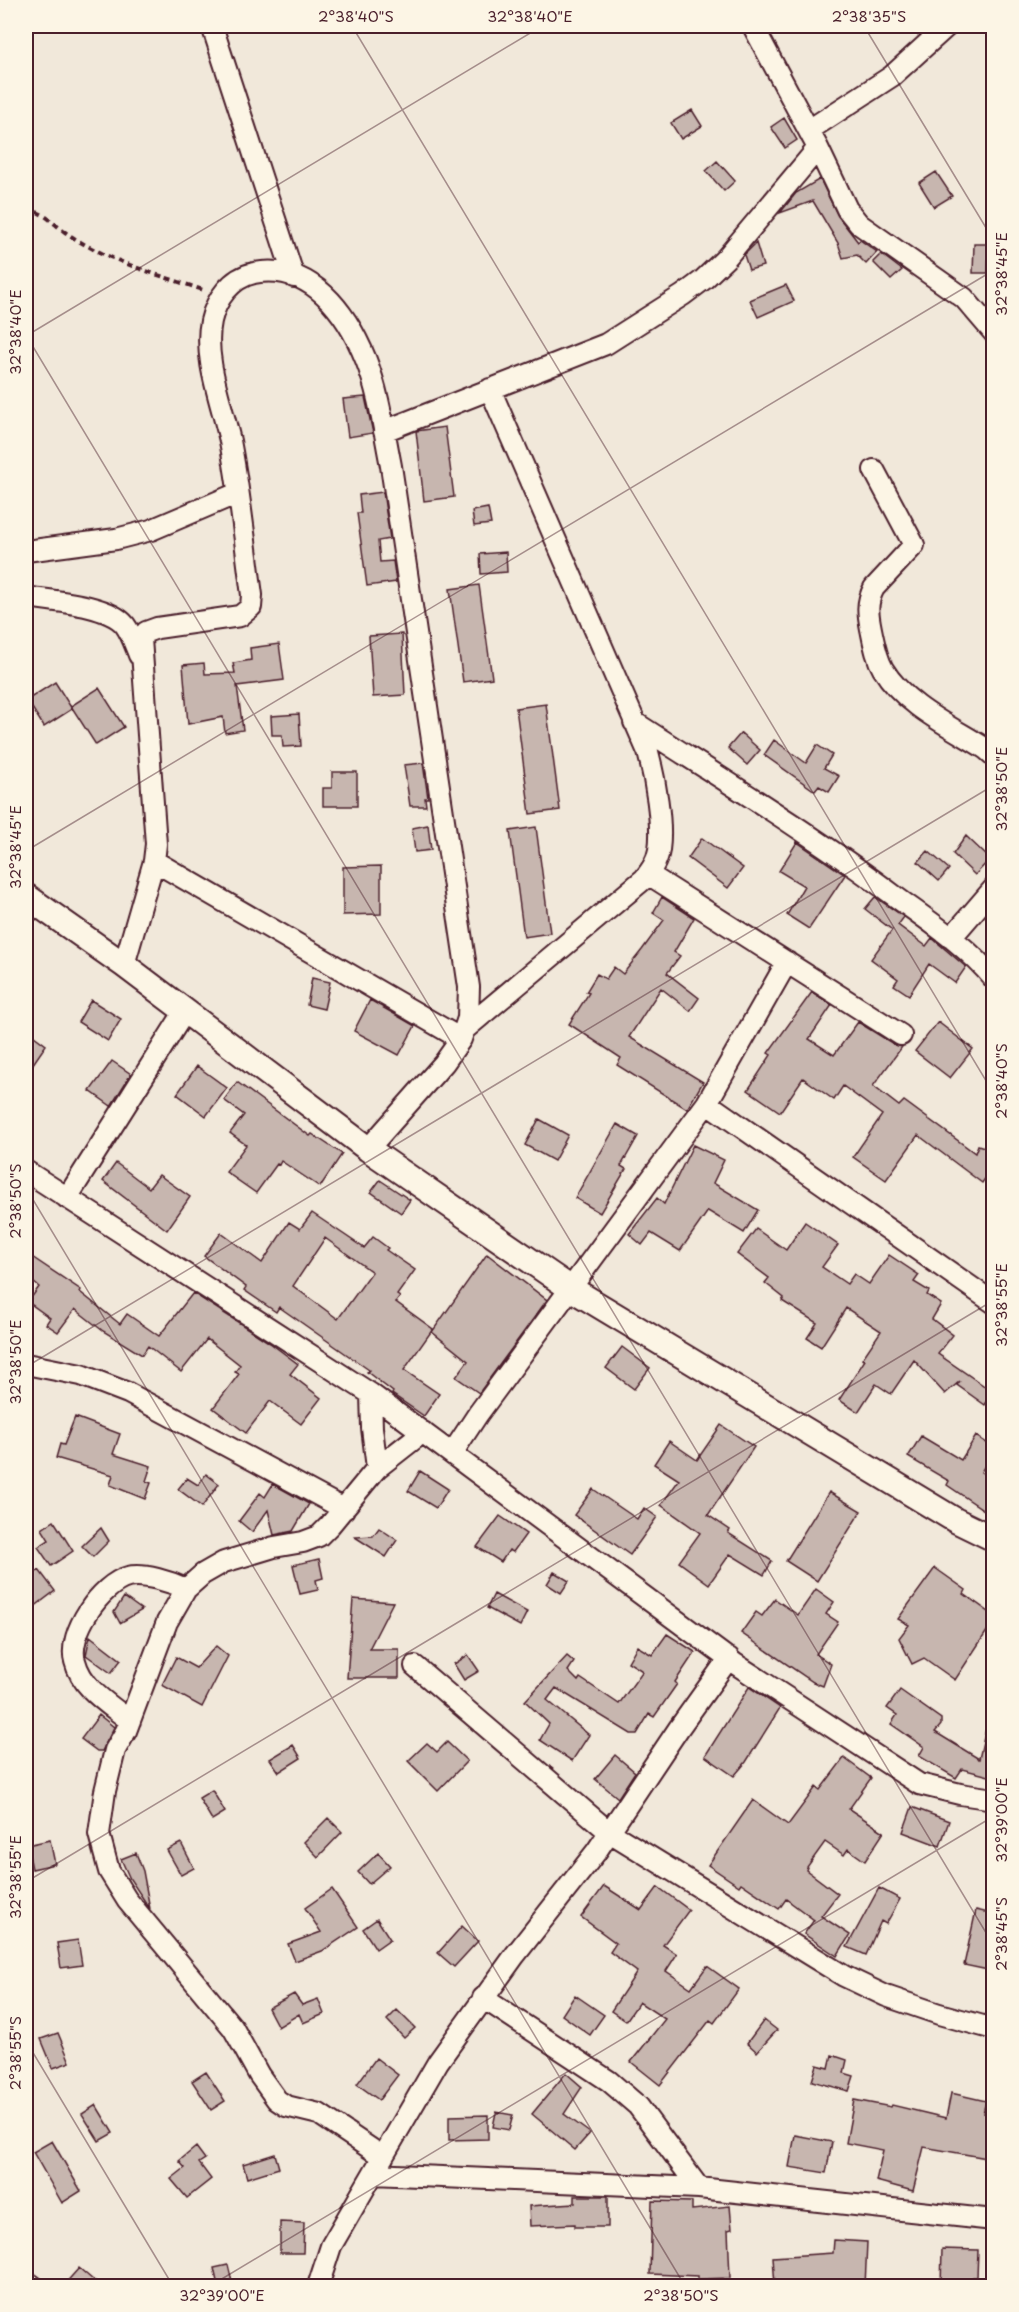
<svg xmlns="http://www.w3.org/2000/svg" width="1019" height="2312" font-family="'Playpen Sans',sans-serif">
<rect width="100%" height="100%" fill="#f1e8da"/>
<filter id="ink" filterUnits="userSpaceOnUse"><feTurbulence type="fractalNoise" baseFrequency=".0167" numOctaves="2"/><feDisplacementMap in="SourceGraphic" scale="12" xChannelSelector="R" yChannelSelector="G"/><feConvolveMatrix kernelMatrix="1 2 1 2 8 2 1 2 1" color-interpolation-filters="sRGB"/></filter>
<g filter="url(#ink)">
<path fill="#c7b6af" stroke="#4a1f2b" stroke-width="1.5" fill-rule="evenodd" d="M692 110 702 126 681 139 671 123Z
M784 118 797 140 785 148 771 127Z
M717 161 735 181 724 191 706 171Z
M936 172 952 196 934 207 919 183Z
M820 179 838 216 858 242 860 240 877 252 866 264 857 255 843 258 838 243 813 201 780 213 796 193Z
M756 243 763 266 749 270 744 255Z
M974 244H989L988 273H973Z
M881 254 902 270 891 280 873 262Z
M786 285 794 301 758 317 750 300Z
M365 397 373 433 348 437 343 399Z
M445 427 454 497 424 501 416 431Z
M383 492 390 539 378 541 380 562 393 561 396 582 367 586 357 513H361L359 495Z
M488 508 491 524 474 526 472 511Z
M506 552 507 572 481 574 480 554Z
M479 585 492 678 463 682 450 589Z
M402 634 405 695 373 697 369 636Z
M279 644 284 680 237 686 243 730 225 733 223 717 188 724 183 665 204 663 205 674 235 673 233 663 251 660 250 648Z
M55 682 72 709 44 727 27 700Z
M99 688 124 727 96 745 71 706Z
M546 704 560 810 530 814 516 708Z
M299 714 301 746 283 747 282 735H272L271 716Z
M741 733 760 750 747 765 728 748Z
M774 740 806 763 817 745 832 755 824 768 839 776 829 792 819 786 815 791 764 755Z
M423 763 428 798H425L426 806H410L404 765Z
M332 772H357V806H323V788H332Z
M428 825 431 850 415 852 412 828Z
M536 827 550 933 524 937 510 831Z
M966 836 990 859 975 875 953 854Z
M702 838 743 868 728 888 688 858Z
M797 842 845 875 809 929 787 915 804 886 779 871Z
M928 851 949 869 939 881 918 862Z
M381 866V914L343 915V867Z
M662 897 694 918 674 952 680 956 667 973 699 998 690 1011 661 988 629 1037 703 1082 687 1109 617 1065 621 1058 569 1024 589 993 586 992 597 974 606 979 614 967 623 974 642 950 664 920 653 913Z
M875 897 904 917 898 925 926 946 932 938 966 967 955 983 929 964 909 995 894 985 898 979 871 959 892 930 865 909Z
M312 978 330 982 324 1009 307 1005Z
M812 992 832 1005 809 1039 834 1055 858 1022 895 1045 902 1047 873 1086 899 1106 904 1101 975 1153 978 1145 993 1150V1167L982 1183 918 1135 886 1180 853 1157 882 1115 843 1086 834 1100 803 1078 780 1112 748 1090 771 1055 768 1053Z
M91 1000 121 1019 108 1041 78 1022Z
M370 1000 415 1026 399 1055 354 1031Z
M938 1022 973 1049 950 1078 915 1051Z
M26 1030 46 1045 26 1074Z
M112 1061 131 1074 111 1106 90 1091Z
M197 1066 227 1088 206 1116 177 1094Z
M237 1082 310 1136 312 1134 342 1154 320 1187 281 1161 279 1165 277 1164 256 1193 226 1172 246 1145 230 1133 244 1115 224 1100Z
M539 1119 568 1135 554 1161 525 1145Z
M617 1124 638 1136 621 1166 626 1169 600 1213 575 1198Z
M693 1145 724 1160 713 1183 758 1210 744 1233 708 1211 680 1251 651 1233 642 1245 629 1234 657 1198 664 1204Z
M116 1163 149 1188 159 1175 190 1197 167 1230 103 1181Z
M380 1180 410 1200 401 1213 371 1192Z
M312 1213 364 1248 373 1237 388 1248 386 1250 415 1270 397 1295 400 1297 396 1302 433 1329 404 1370 439 1394 424 1416 392 1394 393 1392 367 1372 369 1370 279 1307 276 1312 244 1290 246 1287 204 1256 221 1233 262 1263 289 1222 300 1229ZM325 1238 372 1272 338 1319 293 1286Z
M805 1222 838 1245 822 1267 847 1284 854 1274 869 1284 889 1255 919 1275 914 1282 929 1291 927 1295 941 1304 932 1319 953 1335 938 1354 993 1392 985 1405 957 1385 960 1381 945 1394 914 1360 891 1394 876 1384 858 1412 839 1400 865 1360 862 1359 881 1331 846 1308 821 1347 807 1338 817 1323 782 1301 784 1298 765 1283 769 1278 737 1254 756 1229 786 1250Z
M26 1253 81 1290 80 1292 120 1324 127 1314 159 1336 193 1293 270 1343 298 1364 290 1374 321 1398 301 1424 270 1401 246 1433 213 1408 239 1374 235 1372 240 1365 207 1339 181 1372 148 1346 142 1355 103 1331 75 1309 58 1332 46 1324 50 1318 28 1302 39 1287 26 1276Z
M487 1254 547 1300 479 1393 456 1377 468 1361 432 1332Z
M622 1347 650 1368 634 1389 606 1368Z
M75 1417 120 1434 113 1454 151 1466 146 1481 151 1483 145 1499 110 1485 113 1475 56 1458 60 1444 64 1445Z
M721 1425 754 1447 708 1515 730 1530 728 1533 772 1561 764 1575 730 1554 709 1584 679 1562 700 1533 661 1505 679 1480 654 1464 669 1441 697 1460Z
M921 1436 961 1460 976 1436 993 1447V1452L981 1472 993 1480V1516L947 1485 949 1481 908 1457Z
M420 1471 448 1489 436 1508 408 1491Z
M206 1474 219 1484 202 1507 178 1489 187 1478 198 1485Z
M273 1484 309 1504 293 1531 274 1535 268 1510 252 1532 239 1521 260 1493 265 1497Z
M593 1489 637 1519 644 1508 657 1517 630 1555 574 1515Z
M829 1492 861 1511 817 1581 786 1561Z
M500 1516 526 1534 513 1552 509 1550 501 1562 477 1547Z
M54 1521 73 1551 51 1566 38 1547 49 1540 42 1529Z
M101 1528 109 1541 93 1557 82 1546Z
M379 1528 397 1540 386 1557 355 1537 373 1536Z
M319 1559 323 1578 316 1580 318 1590 300 1594 293 1565Z
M935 1568 966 1590 964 1594 993 1615V1622L955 1680 924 1658 912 1664 899 1638 909 1625 898 1619Z
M39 1570 55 1591 26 1613V1580Z
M554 1572 569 1581 561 1593 547 1584Z
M816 1589 834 1602 826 1614 838 1622 816 1654 831 1664 823 1686 813 1682 741 1633 756 1612 762 1616 775 1599 798 1615Z
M494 1594 527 1612 520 1626 487 1608Z
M124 1597 142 1610 120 1623 114 1612Z
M353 1599 393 1602 369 1649H399V1678H347Z
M667 1634 695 1652 675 1682 677 1684 654 1717 649 1714 637 1734H631L556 1688 547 1700 589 1735 572 1761 540 1740 549 1724 525 1701 567 1656 574 1662 568 1671 578 1681 580 1678 619 1704 642 1672 641 1670 628 1662 637 1646 652 1655Z
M90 1636 121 1660 111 1673 86 1655Z
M216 1646 228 1656 202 1707 162 1685 176 1657 196 1668Z
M468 1655 479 1671 464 1680 454 1664Z
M749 1687 780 1708 746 1762 734 1776 705 1756Z
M900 1690 941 1719V1725L935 1732 979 1759 987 1724 993 1725V1777L962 1769 956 1778 919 1756 924 1747 891 1724 897 1715 887 1708Z
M99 1715 114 1727 102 1751H97L81 1739Z
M447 1742 467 1761 438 1791 408 1761 427 1743 437 1752Z
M293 1745 301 1758 279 1772 270 1759Z
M615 1755 635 1772 618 1798 595 1779Z
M844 1758 871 1778 849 1809 884 1832 865 1861 848 1849 844 1855 825 1842 807 1867 806 1870 838 1894 821 1916 850 1935 837 1956 804 1934 814 1920 786 1899 779 1909 741 1883 739 1886 708 1865 753 1800 788 1825 816 1787 820 1790Z
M212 1790 225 1812 212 1820 199 1798Z
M912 1807 949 1821 940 1846 903 1832Z
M328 1818 342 1832 318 1857 304 1842Z
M50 1840 55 1864 32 1869 27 1845Z
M181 1843 194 1868 181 1875 167 1850Z
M136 1853 143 1871 150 1909 130 1879 121 1859Z
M378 1853 390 1866 369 1884 358 1872Z
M604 1886 641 1910 658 1887 689 1910 663 1945 677 1954 666 1971 691 1988 707 1966 739 1989 714 2023 710 2020 660 2085 631 2062 665 2019 639 2002 626 2021 611 2011 637 1972 610 1952 616 1943 581 1917Z
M879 1888 900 1899 886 1924 881 1921 866 1955 847 1947Z
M332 1889 358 1927 322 1951 295 1961 288 1944 321 1932 305 1908Z
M976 1910 993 1914V1971L964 1965Z
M377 1919 390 1939 376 1949 363 1929Z
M462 1926 478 1941 454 1967 438 1953Z
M78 1940 82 1965 61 1968 57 1943Z
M294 1994 302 2005 318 1999 324 2014 303 2023 299 2014 278 2027 268 2008Z
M575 1995 604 2015 590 2035 562 2015Z
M397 2010 415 2028 404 2038 387 2020Z
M764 2020 777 2030 757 2052 747 2043Z
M58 2033 70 2062 53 2068 41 2039Z
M832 2055 847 2060 844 2073 854 2076 849 2091 812 2081 817 2065 829 2068Z
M376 2058 398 2075 379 2100 357 2084Z
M206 2072 225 2101 211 2110 192 2081Z
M566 2073 582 2087 564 2114 590 2133 575 2150 532 2114Z
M951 2093 986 2101 983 2113 993 2115V2159L924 2147 913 2191 876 2181 883 2150 846 2143 854 2100 891 2107 892 2105 946 2118Z
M96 2105 113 2133 99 2141 82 2114Z
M496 2112 513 2115 509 2130 493 2127Z
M488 2115V2139L449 2140V2116Z
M795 2135 832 2142 826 2173 789 2167Z
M52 2141 81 2191 62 2203 33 2152Z
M196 2147 205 2159 199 2163 211 2179 187 2198 171 2179 185 2168 179 2161Z
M275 2154 279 2168 247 2178 243 2164Z
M575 2196H608V2227H575V2224L530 2226 529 2206 575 2203Z
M652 2201 692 2202V2210L730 2206 732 2229 728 2230 730 2278 698 2279V2276L650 2274Z
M280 2222 304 2223 303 2253H280Z
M834 2240 867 2242 865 2286H775L773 2257 833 2253Z
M942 2249 978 2250 977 2277H973V2286H941Z
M228 2265 233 2286H218L214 2268Z
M79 2268 100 2286H63Z"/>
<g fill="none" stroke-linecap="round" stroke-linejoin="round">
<g stroke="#4a1f2b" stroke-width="24">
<path id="minor" d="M212 26 294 277
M753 26 818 148 847 209 859 224 964 298 994 333
M809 130 892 76 947 26
M384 431 606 344 683 295 703 280 726 258 818 148
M874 470 914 545 874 588C866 603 868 614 871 629 874 643 876 657 883 669 905 706 952 727 986 749L994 756
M26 551 116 539 151 530 238 493
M26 597C51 601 108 604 125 625 131 633 135 645 139 655
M634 722C722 779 812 834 896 897 930 922 967 946 994 979
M154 861 461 1039
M648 874 901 1035
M951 938 994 888
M124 965 154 861 156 844 141 639 146 632 157 628 240 616 251 607 252 595C245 544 240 492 230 441 222 404 203 358 211 321 216 299 231 278 254 273 311 262 347 313 366 360 379 393 384 431 391 466L469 987 468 1018 461 1039 444 1063 368 1149
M465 1029 644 879C651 870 657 862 659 850 663 823 655 779 648 752L490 389
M707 1103 994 1303
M26 1171 371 1394 734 1663 919 1784 960 1794 994 1799
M67 1198 185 1011
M26 1364 81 1375 128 1393 344 1509
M371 1394 372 1428 377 1468
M453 1452 478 1414 707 1103 787 962
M415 1666 608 1831 844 1976 886 1996 939 2014 994 2029
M130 1721C109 1704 82 1689 75 1661 67 1634 101 1584 128 1577 144 1573 171 1582 186 1589
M483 1998 609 2081 638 2106 699 2188
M383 2157 319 2114 286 2106 277 2100 259 2075 233 2028 127 1900 109 1871 99 1834 105 1791 115 1750 126 1731 167 1622 186 1589 203 1574 224 1562 274 1547 303 1542 319 1536 330 1525 377 1468 423 1432
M373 2174 699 2188 994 2220
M26 2281 33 2286
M318 2286 331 2246 438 2062 515 1955 596 1852 679 1728 729 1658"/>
</g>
<g stroke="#4a1f2b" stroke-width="28">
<path id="major" d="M26 896 124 965 368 1149 570 1288 955 1520 994 1539"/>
</g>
<path stroke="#4a1f2b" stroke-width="4" stroke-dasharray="6 4.5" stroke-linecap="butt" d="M26 210C44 211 51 222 65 232 106 261 157 274 203 290"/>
<use href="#minor" stroke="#fcf5e5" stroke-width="20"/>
<use href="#major" stroke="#fcf5e5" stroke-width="24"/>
</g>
</g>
<path fill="none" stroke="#4a1f2b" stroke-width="1.5" stroke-opacity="0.45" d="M352 26 994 1094M864 26 994 241M26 335 994 1946M26 336 542 26M26 851 994 270M26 1188 685 2286M26 1367 994 785M26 1882 994 1300M26 2041 173 2286M210 2286 994 1816"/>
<rect width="1019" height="2312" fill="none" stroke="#fcf5e5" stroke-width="66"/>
<rect x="33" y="33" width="953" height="2246" fill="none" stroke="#4a1f2b" stroke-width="2"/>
<g font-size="15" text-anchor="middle" fill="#4a1f2b">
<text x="356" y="22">2°38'40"S</text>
<text x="530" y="22">32°38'40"E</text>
<text x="869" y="22">2°38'35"S</text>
<text transform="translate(1002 274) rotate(-90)" y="5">32°38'45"E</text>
<text transform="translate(16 332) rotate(-90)" y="5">32°38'40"E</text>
<text transform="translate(1002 789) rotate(-90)" y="5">32°38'50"E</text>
<text transform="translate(16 847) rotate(-90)" y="5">32°38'45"E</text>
<text transform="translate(1002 1081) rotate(-90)" y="5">2°38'40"S</text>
<text transform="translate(16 1201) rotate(-90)" y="5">2°38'50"S</text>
<text transform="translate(1002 1305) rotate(-90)" y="5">32°38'55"E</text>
<text transform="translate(16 1362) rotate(-90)" y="5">32°38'50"E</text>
<text transform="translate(1002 1820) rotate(-90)" y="5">32°39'00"E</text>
<text transform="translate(16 1877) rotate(-90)" y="5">32°38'55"E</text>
<text transform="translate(1002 1934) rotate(-90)" y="5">2°38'45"S</text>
<text transform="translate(16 2053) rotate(-90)" y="5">2°38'55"S</text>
<text x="222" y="2301">32°39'00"E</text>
<text x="681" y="2301">2°38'50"S</text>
</g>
</svg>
